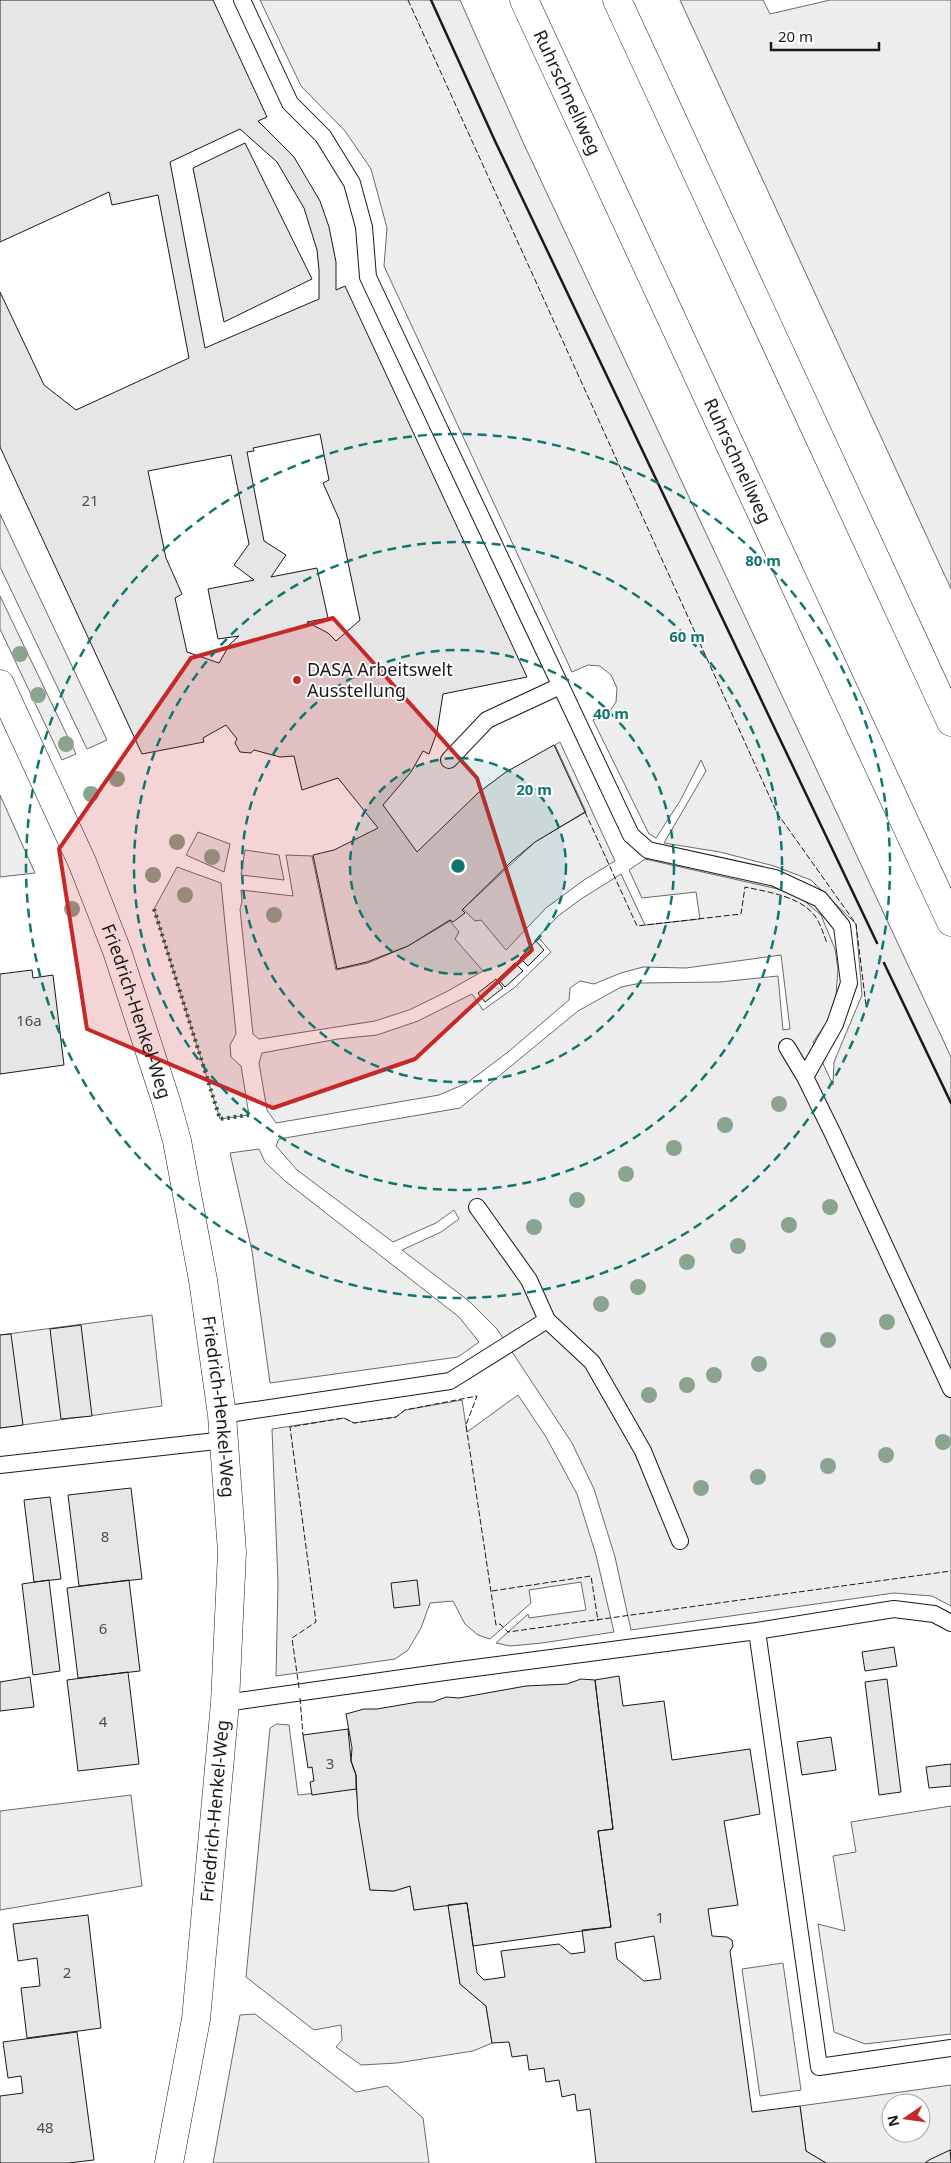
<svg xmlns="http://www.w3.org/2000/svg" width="951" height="2163" font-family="'Noto Sans',sans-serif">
<rect width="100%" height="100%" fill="#fff"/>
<path fill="#ededed" stroke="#6a6a6a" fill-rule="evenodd" d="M260 0H460L522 140 951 1057V1606L932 1596 894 1593 631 1630 615 1557 594 1489 572 1443 497 1329 469 1301 402 1250 441 1232 459 1219 454 1210 436 1223 393 1242 297 1170 276 1146 279 1139 460 1108 578 1011 621 987 641 983 720 982 778 976 783 1030 790 1029 781 955 686 968 643 967 621 973 594 984 580 981 570 988 569 1000 508 1052 467 1083 439 1095 276 1123 267 1110 259 1063 262 1053 338 1039 377 1035 418 1021 472 994 483 1010 514 988 551 952 538 937 558 916 581 899 621 874 645 925 700 919 696 892 642 898 629 870 645 859 778 889 801 898 821 915 835 949 838 969 836 995 828 1021 813 1042 833 1085 834 1062 862 995 856 924 811 880 774 866 720 852 664 843 706 771 701 760 680 801 656 838 649 834 593 720 609 712 616 702 617 688 611 675 600 666 588 665 572 672 384 266 387 228 371 169 345 131 301 86Z
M680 0H763L770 14 830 0H951V589Z
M0 514 107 740 87 749 0 567Z
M0 596 76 754 62 760 0 629Z
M560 742 615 861 584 880 546 908 506 950 481 920 475 921 463 909 535 842 586 812 555 745Z
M0 795 35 873 0 877Z
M198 832 230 844 224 872 186 855Z
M245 850 279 855 284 880 241 875Z
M286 855 312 856 336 970 368 963 408 946 450 921 459 932 455 939 483 971 446 992 409 1010 375 1021 259 1039 253 1034 240 909 242 902 241 890 293 896Z
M177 867 221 883 236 1034 230 1045 231 1057 241 1066 249 1115 220 1119 154 909Z
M259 1149 265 1162 285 1181 459 1317 479 1342 458 1357 270 1383 252 1251 230 1153Z
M152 1315 162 1406 0 1428V1335Z
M518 1395 546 1437 577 1494 596 1555 614 1632 542 1643 510 1646 496 1643 528 1614 529 1618 586 1610 581 1582 529 1590 531 1603 490 1639 478 1635 465 1624 453 1601 430 1603 421 1628 408 1650 395 1659 276 1676 278 1583 272 1429 344 1418 354 1423 396 1417 405 1410 462 1400 467 1432Z
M277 1724 289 1725 298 1795 356 1789 370 1890 394 1891 410 1886 414 1910 448 1905 460 1984 486 2006 492 2043 473 2051 397 2063 361 2065 336 2047 342 2040 341 2025 314 2030 246 1977 270 1728Z
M131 1795 142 1886 0 1910V1811Z
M951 1806V2034L865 2044 834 2032 818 1924 845 1931 833 1856 856 1852 851 1822Z
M783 1963 801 2090 760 2096 742 1969Z
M255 2014 356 2092 387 2086 423 2118 429 2163H213L240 2015Z
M951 2085V2150L925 2163H826L806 2151 800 2106ZM891 2103H921V2133H891Z"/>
<path fill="#e6e6e6" stroke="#1a1a1a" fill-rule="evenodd" d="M0 0H213L267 117 258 121 294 157 320 201 329 227 336 262V290L345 286 527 677 443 694 437 732 429 754 423 751 411 772 383 805 417 852 478 793 506 772 554 745 585 812 535 842 512 861 462 910 465 913 453 922 450 920 408 946 367 962 337 969 313 855 334 850 378 828 338 778 302 790 294 756 280 757 254 750 251 753 240 752 235 743 237 739 226 725 203 738 204 742 142 754 0 447V292L44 385 76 410 189 358 158 195 112 205 109 192 0 242ZM240 129 277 162 304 208 317 250 319 270V299L205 348 170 162ZM320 434 329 480 323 483 339 519 360 620 336 641 328 633 307 622 328 618 317 568 271 577 286 555 264 541 247 452 254 451 253 448ZM231 455 249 544 234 565 254 580 208 589 218 639 239 636 230 644 219 663 187 652 175 598 182 594 166 558 148 471Z
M245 143 312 279 224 322 193 168Z
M536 941 544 950 528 966 520 958Z
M515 963 523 971 505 987 498 979Z
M32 970 33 978 53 975 64 1065 0 1074V974Z
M496 979 503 988 485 1002 478 993Z
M81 1325 92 1416 61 1419 50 1329Z
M11 1334 23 1425 0 1428V1335Z
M131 1488 142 1579 79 1586 68 1495Z
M50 1497 61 1579 34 1582 24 1500Z
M49 1580 60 1671 33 1675 22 1584Z
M129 1580 140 1671 78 1678 67 1588Z
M417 1580 420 1605 394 1608 391 1583Z
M894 1647 897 1666 865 1671 862 1652Z
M128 1672 139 1764 78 1771 67 1680Z
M619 1676 623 1706 664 1701 672 1760 750 1749 760 1814 724 1821 738 1905 708 1909 712 1936 727 1937 732 1940 733 1946 730 1951 752 2112 800 2106 806 2151 826 2163H596L590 2109 577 2111 575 2094 562 2097 559 2080 546 2082 544 2068 529 2070 527 2055 512 2057 509 2042 492 2043 486 2006 460 1984 448 1905 467 1903 477 1973 484 1980 505 1977 501 1951 559 1944 571 1954 585 1952 582 1930 611 1927 598 1831 613 1829 595 1680ZM654 1936 661 1979 644 1981 617 1959 615 1943Z
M30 1677 34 1707 0 1711V1682Z
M581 1679 595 1680 613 1829 598 1831 611 1927 473 1946 467 1903 414 1910 410 1886 394 1891 370 1890 358 1816 356 1775 351 1761 352 1748 346 1714 364 1709H377L418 1702H433L446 1697 459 1698 526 1686 567 1684Z
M887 1679 901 1792 879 1795 865 1682Z
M348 1729 351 1761 356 1775V1789L312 1795 310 1782 314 1781 312 1767 308 1768 303 1735Z
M831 1737 836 1770 802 1775 797 1742Z
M951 1764V1786L929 1788 926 1767Z
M88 1915 101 2028 27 2038 21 1988 40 1986 37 1958 18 1961 13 1924Z
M77 2032 94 2160 68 2163H0V2096L23 2093 21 2076 8 2078 3 2042Z
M950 2150 951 2163H925L929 2160Z"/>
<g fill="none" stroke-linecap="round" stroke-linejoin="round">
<g stroke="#1a1a1a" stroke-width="18">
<path id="service" d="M242 0 290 103 323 136 352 183 364 227 368 277 631 835 648 850 775 878 820 899 842 926 849 983 835 1024 805 1077
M449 760 487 720 560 686
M787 1047 805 1077 833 1134 951 1389
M477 1207 529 1280 547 1320 592 1362 643 1451 680 1541
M222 1415 450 1381 547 1320
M0 1465 225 1440
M757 1631 819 2067 951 2048
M225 1703 452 1671 757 1631 894 1609 934 1614 951 1623"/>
</g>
<g stroke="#1a1a1a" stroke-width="29">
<g id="minor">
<path id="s1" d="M0 684 82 862 117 951 166 1101 177 1141 203 1280 222 1415 232 1552 225 1703 196 2019 169 2163"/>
</g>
</g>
<g stroke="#1a1a1a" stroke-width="29">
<g id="motorway">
<path id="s2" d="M524 0 951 922"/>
<path d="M617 0 951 722"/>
</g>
</g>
<use href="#service" stroke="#fff" stroke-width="16"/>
<use href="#minor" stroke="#fff" stroke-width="28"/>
<use href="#motorway" stroke="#fff" stroke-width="28"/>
<path stroke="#2b5a34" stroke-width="4" stroke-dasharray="2.5 4" stroke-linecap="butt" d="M154 909 220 1119 249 1115"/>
<path stroke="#1a1a1a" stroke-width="1" stroke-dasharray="6 2.5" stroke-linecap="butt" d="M408 0 777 813 856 924 866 1005
M585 812 637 926 741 914 745 887C768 892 806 897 818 921 822 928 824 936 827 943
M492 1591 591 1576 598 1621
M299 1688 292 1638 316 1622 290 1427 344 1418 354 1423 396 1417 405 1410 477 1396 466 1425 496 1625 500 1624 508 1632 951 1571
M300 1698 303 1735"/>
<path stroke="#1a1a1a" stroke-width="2.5" d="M431 0 495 141 877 943
M884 963 951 1103"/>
</g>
<g fill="#8aa48f">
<circle cx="20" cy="654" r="8"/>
<circle cx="38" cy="695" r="8"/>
<circle cx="66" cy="744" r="8"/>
<circle cx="117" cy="779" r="8"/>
<circle cx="91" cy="794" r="8"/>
<circle cx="177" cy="842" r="8"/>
<circle cx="212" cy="857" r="8"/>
<circle cx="153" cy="875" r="8"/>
<circle cx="185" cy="895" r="8"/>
<circle cx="72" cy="909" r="8"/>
<circle cx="274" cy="915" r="8"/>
<circle cx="779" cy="1104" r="8"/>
<circle cx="725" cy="1125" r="8"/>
<circle cx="674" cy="1148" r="8"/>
<circle cx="626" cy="1174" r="8"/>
<circle cx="577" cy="1200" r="8"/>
<circle cx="830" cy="1207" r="8"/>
<circle cx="789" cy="1225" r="8"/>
<circle cx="534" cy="1227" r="8"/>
<circle cx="738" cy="1246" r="8"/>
<circle cx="687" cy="1262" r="8"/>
<circle cx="638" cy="1287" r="8"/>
<circle cx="601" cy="1304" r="8"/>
<circle cx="887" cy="1322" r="8"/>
<circle cx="828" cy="1340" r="8"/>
<circle cx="759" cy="1364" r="8"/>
<circle cx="714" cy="1375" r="8"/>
<circle cx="687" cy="1385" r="8"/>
<circle cx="649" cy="1395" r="8"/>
<circle cx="943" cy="1442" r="8"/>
<circle cx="886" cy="1455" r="8"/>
<circle cx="828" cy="1466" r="8"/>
<circle cx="758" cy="1477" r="8"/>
<circle cx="701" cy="1488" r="8"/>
</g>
<path fill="#c62828" fill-opacity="0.2" stroke="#c62828" stroke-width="4" stroke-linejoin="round" d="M333 618 477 778 532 950 415 1059 273 1108 87 1029 59 849 191 658Z"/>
<circle cx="458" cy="866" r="108" fill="#0f766e" fill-opacity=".12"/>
<g fill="none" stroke="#0f766e" stroke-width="2.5" stroke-dasharray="9 6">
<circle cx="458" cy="866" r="108"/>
<circle cx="458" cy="866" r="216"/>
<circle cx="458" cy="866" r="324"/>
<circle cx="458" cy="866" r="432"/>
</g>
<circle fill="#c62828" stroke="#fff" stroke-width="2" cx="297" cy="680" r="5"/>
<g text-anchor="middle" stroke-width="4" stroke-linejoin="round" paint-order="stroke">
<g font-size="15" fill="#4d4d4d">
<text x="90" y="506">21</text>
<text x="29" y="1026">16a</text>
<text x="105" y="1542">8</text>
<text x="103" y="1634">6</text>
<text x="103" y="1727">4</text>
<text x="330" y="1769">3</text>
<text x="660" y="1923">1</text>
<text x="67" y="1978">2</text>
<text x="45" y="2133">48</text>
</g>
<g font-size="18" fill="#1a1a1a" stroke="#fff">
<text dy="6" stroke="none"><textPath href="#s2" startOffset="102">Ruhrschnellweg</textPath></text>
<text dy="6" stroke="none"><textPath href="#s2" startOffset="508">Ruhrschnellweg</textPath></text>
<text dy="6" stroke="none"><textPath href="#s1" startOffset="355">Friedrich-Henkel-Weg</textPath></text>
<text dy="6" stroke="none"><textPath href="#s1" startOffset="760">Friedrich-Henkel-Weg</textPath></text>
<text transform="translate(215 1811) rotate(-85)" y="6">Friedrich-Henkel-Weg</text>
</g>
<g font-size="18" fill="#1a1a1a" stroke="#fff" text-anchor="start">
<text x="307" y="676">DASA Arbeitswelt<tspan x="307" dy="21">Ausstellung</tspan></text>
</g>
</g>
<circle cx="458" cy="866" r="8" fill="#0f766e" stroke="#fff" stroke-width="2.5"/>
<g font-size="15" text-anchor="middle" font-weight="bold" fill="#0f766e" stroke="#fff" stroke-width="4" stroke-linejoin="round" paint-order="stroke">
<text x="763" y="566">80 m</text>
<text x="687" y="642">60 m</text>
<text x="611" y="719">40 m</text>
<text x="534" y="795">20 m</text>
</g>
<g transform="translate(906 2118) rotate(257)"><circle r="24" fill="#ffffff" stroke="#a3a3a3"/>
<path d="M0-4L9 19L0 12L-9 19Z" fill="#c62828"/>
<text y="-8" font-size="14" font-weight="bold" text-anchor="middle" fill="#1a1a1a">N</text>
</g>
<path d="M771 42v8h108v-8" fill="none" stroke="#1a1a1a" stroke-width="2.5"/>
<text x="778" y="42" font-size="15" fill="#1a1a1a" stroke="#ffffff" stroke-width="4" paint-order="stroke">20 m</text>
</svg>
